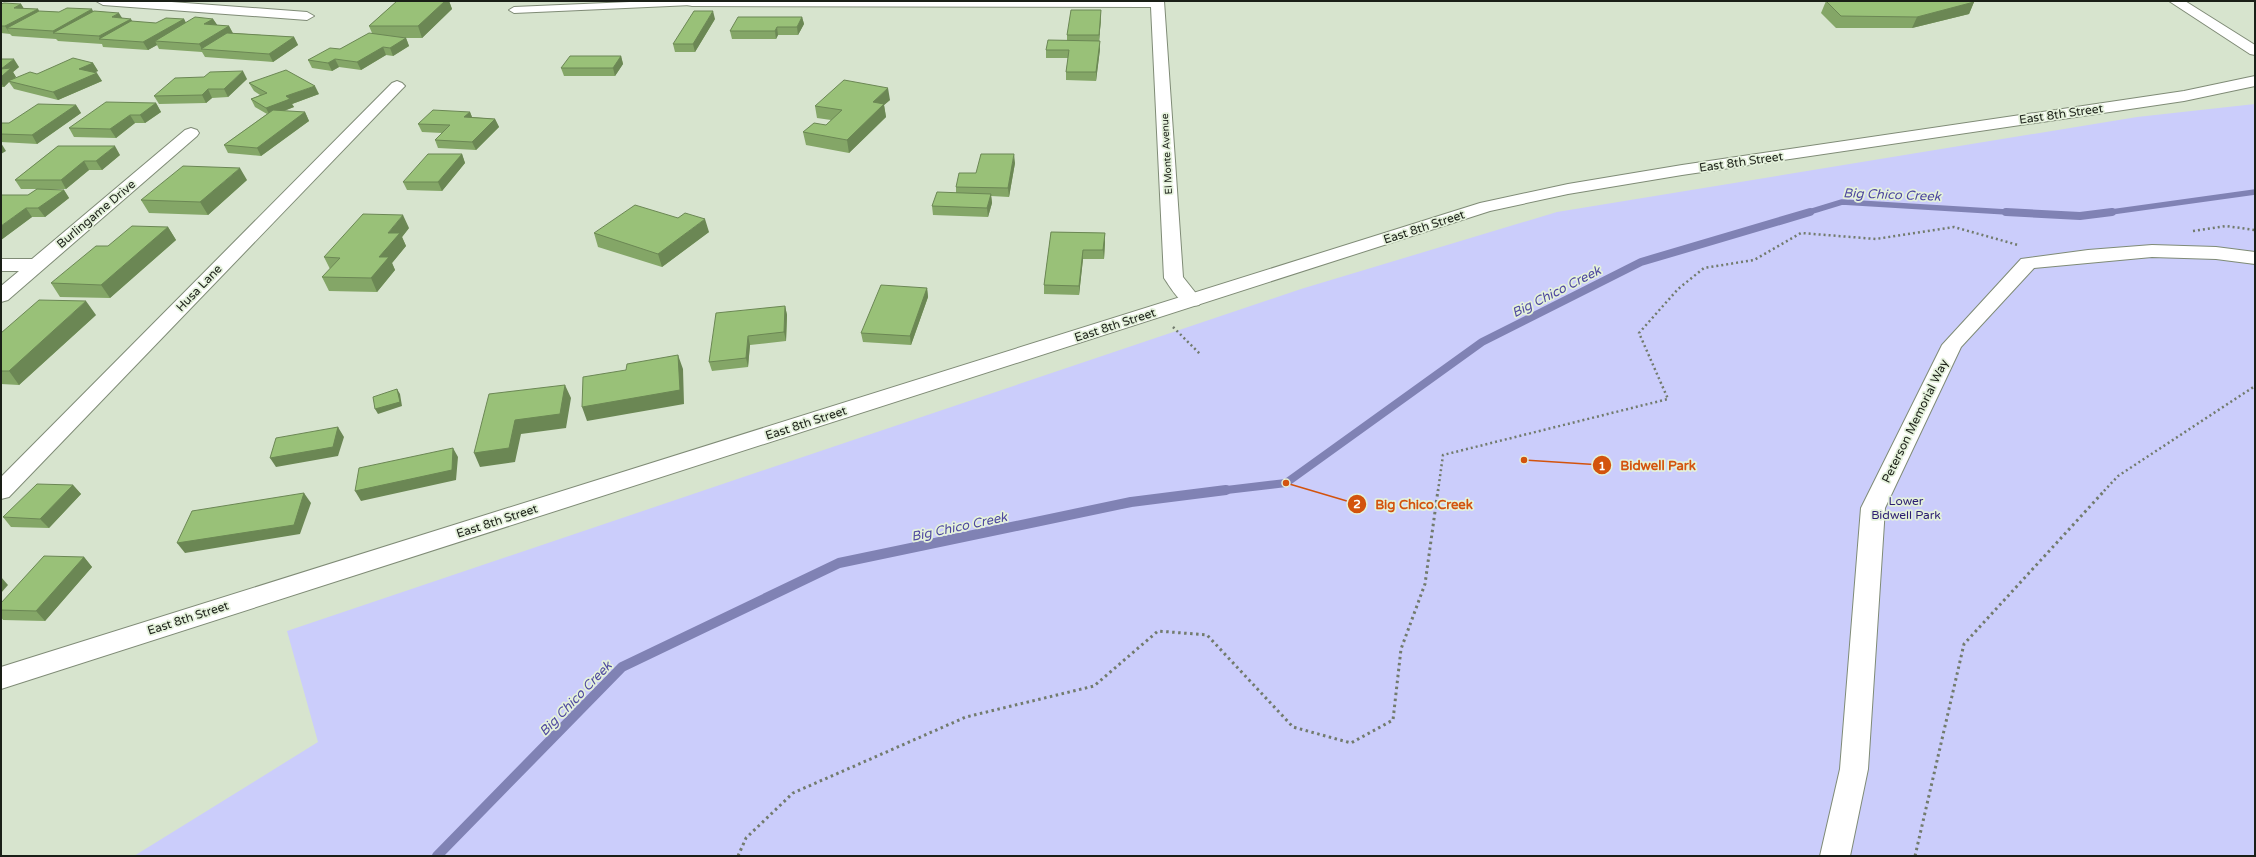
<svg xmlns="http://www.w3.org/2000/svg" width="2256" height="857" font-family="'Varela Round',sans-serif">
<rect width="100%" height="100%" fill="#d7e4ce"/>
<path fill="#cbcdfb" d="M2255 104V856H134L318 742 287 631 1301 289 1557 212 2137 117Z"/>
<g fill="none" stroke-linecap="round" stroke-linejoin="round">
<path stroke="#8082b4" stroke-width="5.5" d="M1806 213 1842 202 2023 213
M2104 213 2255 192"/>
<path stroke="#8082b4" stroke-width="8" d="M2006 212 2080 216 2112 212
M1218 491 1286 483 1482 342 1641 262 1810 212"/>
<path stroke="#8082b4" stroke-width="10" d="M437 856 622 667 839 563 1131 502 1226 490"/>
<g stroke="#7f8b76" stroke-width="2">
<path id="service" d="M653 1 697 2 692 5 514 13 509 10 514 7Z"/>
</g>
<g stroke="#7f8b76" stroke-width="2">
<path id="minor" d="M96 1H158L307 12 314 16 307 20 103 5Z
M686 1H1164L1183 277 1202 301 1199 305C1182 309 1173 291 1164 278L1151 7 692 6 687 5Z
M2169 1H2185L2255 45V55L2250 54Z
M397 81 402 83 405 86 402 89 9 497 1 499V477L392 83Z
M191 128 197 130 199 133 197 136 8 300 1 302V286L19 271H1V259H32L185 130Z"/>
</g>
<g stroke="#7f8b76" stroke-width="2">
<path id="tertiary" d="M2255 76V86L2184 101 1682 175 1568 194 1490 211 1 689V667L1480 203 1568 184 1682 165 2184 91Z
M2152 245 2216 247 2255 252V264L2216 259 2152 257 2034 268 1961 347 1885 508 1868 769 1850 856H1820L1840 769 1861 508 1942 345 2021 259 2088 250Z"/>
</g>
<path stroke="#727b6d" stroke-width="2.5" stroke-dasharray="2 3" stroke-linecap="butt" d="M2193 231 2226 226 2255 230
M1173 327 1201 355
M1438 491 1443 455 1668 399 1639 333 1678 289 1704 268 1754 260 1801 233 1876 239 1954 227 2018 245
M2104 491 2118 476 2255 386"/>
<path stroke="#727b6d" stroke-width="3" stroke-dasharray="2.5 3.5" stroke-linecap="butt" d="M738 856 746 838 793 793 966 717 1094 686 1158 631 1207 635 1293 727 1351 743 1393 720 1401 649 1425 584 1438 490
M1915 856 1964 644 2105 490"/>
<use href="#service" fill="#fff" fill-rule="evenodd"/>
<use href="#minor" fill="#fff" fill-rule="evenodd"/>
<use href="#tertiary" fill="#fff" fill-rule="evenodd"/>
</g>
<path fill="#84a667" d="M396 1H449L452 9 422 38H402H406L409 46 393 56 386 55 361 70 339 67 332 71 312 68 308 60 340 49 372 33 369 26 396 2Z
M1826 1 1974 2 1969 14 1912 28H1836L1821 13Z
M1 4H21L24 9H38L39 11 59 12 93 11 122 18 132 22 156 23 184 19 186 23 213 19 217 25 229 26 233 33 294 37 298 45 273 62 205 57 202 52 159 49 157 45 148 50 103 47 102 44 58 41 56 39 12 36 10 34 1 33Z
M802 17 804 24 798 35H778L776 39H732L730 31Z
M1101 18 1099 41 1100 49 1096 81 1066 80V72L1068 58H1046V50L1067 41V35Z
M715 19 695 52H675L673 44Z
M621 56 623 64 615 76H564L561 68Z
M1 59 19 67 13 72 16 77 13 79 37 74 93 63 98 71 95 72 102 81 58 100 14 89 9 82 4 87H1Z
M247 79 228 97 212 98 206 103 159 104 154 96Z
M249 83 319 94 292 104 294 107 284 111 305 112 309 121 261 156 228 153 224 145 267 114 255 107 251 99 260 95 254 91Z
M890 100 884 105 886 117 849 153 806 145 803 132 826 125 831 120 817 118 815 106Z
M156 103 161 112 145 123H135L116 138 74 137 69 128Z
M76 105 81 113 37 144 1 142V123H9Z
M470 112 472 117 495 119 499 127 476 150 438 148 435 140 442 133 422 132 418 124Z
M58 146 120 155 102 170H89L66 189H40L64 190 69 198 45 217H32L1 240 28 195 37 189H21L15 180Z
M462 154 465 163 442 191 407 190 403 182Z
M1015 163 1009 197 991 196 992 203 988 217 933 215 932 206 956 193V187Z
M247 180 208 215 149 213 141 200Z
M168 227 176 240 110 298 60 297 51 283 108 246Z
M409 228 402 237 406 246 392 263 395 270 377 292 329 291 322 277 330 269 324 257Z
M709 232 662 267 598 247 594 233Z
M1051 232 1105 233V242L1104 259H1083L1079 295 1044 294V285Z
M927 288 928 297 911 345 863 342 861 333Z
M785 306 787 315 786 341 750 345 748 367 712 371 709 362Z
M96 315 19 385 1 384V333Z
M73 485 81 494 49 528 11 527 3 517Z
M84 557 92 567 45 621 3 620 1 617V603Z"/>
<path fill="#6b8754" d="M445 1H449L452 9 422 38 418 26Z
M1974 2 1969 14 1912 28 1917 17Z
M21 4 26 12 14 8Z
M38 9 42 17 7 28 10 34 5 26Z
M92 9 96 17 54 33 53 31Z
M1101 10V18L1099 43V35Z
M713 11 715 19 695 52 693 44Z
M119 13 124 21 112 17Z
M802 17 804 24 798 35 797 27Z
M131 19 135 26 100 39 99 36Z
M184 19 188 27 155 41 157 45 148 50 143 42Z
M213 19 218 26 204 24Z
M229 26 233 34 202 49 199 44Z
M777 27 778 35 776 39 775 31Z
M294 37 298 45 273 62 269 54Z
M406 38 409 46 393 56 390 48Z
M1100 41V49L1096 81V72Z
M383 47 386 55 361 70 357 62Z
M621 56 623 64 615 76 613 68Z
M14 59 19 67 13 72 16 77 10 82 8 81 9 82 4 87 1 83V69Z
M335 59 339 67 332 71 328 63Z
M93 63 98 71 84 77 79 69Z
M243 71 247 79 228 97 224 89Z
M97 73 102 81 58 100 53 92Z
M315 86 319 94 292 104 294 107 270 116 266 108 286 96Z
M888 88 890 100 884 105 886 117 849 153 847 140 873 102Z
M208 89 212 98 206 103 202 95Z
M156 103 161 112 145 123 140 115Z
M76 105 81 113 37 144 32 135Z
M305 112 309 121 261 156 257 148Z
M470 112 473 120 464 117Z
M130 115 135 123 116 138 110 129Z
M495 119 499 127 476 150 472 142Z
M1 143 6 151 1 154Z
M115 146 120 155 102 170 96 161Z
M462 154 465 163 442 191 438 182Z
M1014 154 1015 163 1009 197 1008 188Z
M84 161 89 170 66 189 61 180Z
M240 168 247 180 208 215 200 202Z
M64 190 69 198 45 217 38 208Z
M991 194 992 203 988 217 987 208Z
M26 208 32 217 1 240V226Z
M403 215 409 228 402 237 406 246 392 263 395 270 377 292 371 278 388 233Z
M705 219 709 232 662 267 658 254Z
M168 227 176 240 110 298 101 285Z
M1105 233V242L1104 259 1103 250Z
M1083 250V259L1079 295V286Z
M927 288 928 297 911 345 910 336Z
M86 301 96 315 19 385 9 371Z
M785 306 787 315 786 341 784 332Z
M748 336 750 345 748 367 746 358Z
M678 355 683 369 684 404 587 421 582 407Z
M565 385 571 398 566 428 521 434 515 462 480 467 474 453 515 420Z
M397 389 400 394 402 406 378 414 375 409Z
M338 427 344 437 338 456 276 467 270 458Z
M453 448 458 457 456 480 361 501 355 491Z
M73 485 81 494 49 528 40 519Z
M304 493 311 503 300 534 185 553 177 543Z
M84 557 92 567 45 621 36 611Z
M1 577 8 585 1 593Z"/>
<path fill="#99c178" stroke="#6b8754" d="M397 1H445L418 26H369Z
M1826 1H1971L1974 2 1917 17 1841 16Z
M4 3 21 4 14 8 38 9 5 26H1V4Z
M67 8 92 9 53 31 7 28 39 11 59 12Z
M1071 10H1101L1099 35H1067Z
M94 11 119 13 112 17 131 19 99 36 53 33Z
M694 11H713L693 44H673Z
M195 17 213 19 204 24 229 26 199 44 155 41Z
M738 17H802L797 27H777L775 31H730Z
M166 18 184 19 143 42 99 39 131 21 156 23Z
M227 33 294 37 269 54 201 49Z
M369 33 406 38 390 48 383 47 357 62 335 59 328 63 308 60 330 48 340 49Z
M1048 40 1100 41 1096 72H1066L1069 50H1046Z
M570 56H621L613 68H561Z
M73 58 93 63 79 69 97 73 53 92 8 81 30 72 37 74Z
M1 59H14L1 69 11 68 1 77Z
M286 70 315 86 286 96 290 99 266 108 251 99 267 93 249 83Z
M243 71 224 89H208L202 95 154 96 175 78 204 77 210 72Z
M844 80 888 88 873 102 884 104 847 140 803 132 814 123 826 125 842 110 815 106Z
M106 102 156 103 140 115H130L110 129 69 128Z
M38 104 76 105 32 135 1 134V123H9Z
M273 110 305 112 257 148 224 145Z
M433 110 470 112 464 117 495 119 472 142 435 140 450 125 418 124Z
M58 146H115L96 161H84L61 180H15Z
M428 154H462L438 182H403Z
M981 154H1014L1008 188 956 187 959 173H976Z
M183 166 240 168 200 202 141 200Z
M37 189 64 190 38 208H26L1 226V195H28Z
M937 192 991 194 987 208 932 206Z
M635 205 678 218 685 213 705 219 658 254 594 233Z
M363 214 403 215 388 233H400L379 257H389L371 278 322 277 340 258 324 257Z
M132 226 168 227 101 285 51 283 96 246H108Z
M1051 232 1105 233 1103 250H1083L1079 286 1044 285Z
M881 285 927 288 910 336 861 333Z
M39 300 86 301 9 371H1V333Z
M785 306 784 332 748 336 746 358 709 362 716 313Z
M678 355 680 390 582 407 583 377 626 370 627 364Z
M565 385 560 414 515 420 509 448 474 453 489 394Z
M397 389 400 402 375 409 373 397Z
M338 427 333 447 270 458 276 438Z
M453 448 452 470 355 491 359 468Z
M37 484 73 485 40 519 3 517Z
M304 493 294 525 177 543 192 511Z
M44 556 84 557 36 611 1 610V603Z"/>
<g text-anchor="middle" stroke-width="3.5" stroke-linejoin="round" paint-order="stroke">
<g font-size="10" fill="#1a1f17" stroke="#e4f1db">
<text transform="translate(1166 154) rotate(-93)" y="4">El Monte Avenue</text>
</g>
<g font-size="12" fill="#1a1f17" stroke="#e4f1db">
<text transform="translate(2061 114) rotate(-8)" y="4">East 8th Street</text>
<text transform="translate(1741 162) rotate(-8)" y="4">East 8th Street</text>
<text transform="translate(96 214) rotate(-40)" y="4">Burlingame Drive</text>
<text transform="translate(1424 227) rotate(-18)" y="4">East 8th Street</text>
<text transform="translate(199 288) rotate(-46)" y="4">Husa Lane</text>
<text transform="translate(1115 325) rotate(-18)" y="4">East 8th Street</text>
<text transform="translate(1915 421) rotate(-64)" y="4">Peterson Memorial Way</text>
<text transform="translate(806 423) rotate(-18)" y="4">East 8th Street</text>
<text transform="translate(497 521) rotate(-18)" y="4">East 8th Street</text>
<text transform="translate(188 618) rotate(-18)" y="4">East 8th Street</text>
</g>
<g font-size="12" fill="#2b1d71" stroke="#e4f1db">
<text x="1906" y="505">Lower<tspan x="1906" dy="14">Bidwell Park</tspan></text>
</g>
<g font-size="13" font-style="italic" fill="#4e489f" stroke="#e4f1db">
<text transform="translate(1892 194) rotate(2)" y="5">Big Chico Creek</text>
<text transform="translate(1556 291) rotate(-27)" y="5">Big Chico Creek</text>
<text transform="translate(959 526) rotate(-12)" y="5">Big Chico Creek</text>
<text transform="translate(575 698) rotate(-46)" y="5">Big Chico Creek</text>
</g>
</g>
<path fill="none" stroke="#d3530d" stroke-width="1.5" d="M1524 460L1602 465M1286 483L1357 504"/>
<g fill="#d3530d" stroke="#e4f1db" stroke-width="1.5">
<circle cx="1524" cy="460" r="4"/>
<circle cx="1286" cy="483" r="4"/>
<circle cx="1602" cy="465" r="10"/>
<circle cx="1357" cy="504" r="10"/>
</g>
<g font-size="12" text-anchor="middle" font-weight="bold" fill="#fff">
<text x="1602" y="470">1</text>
<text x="1357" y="508">2</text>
</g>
<g font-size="13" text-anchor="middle" font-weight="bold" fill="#d3530d" stroke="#e4f1db" stroke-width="3.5" stroke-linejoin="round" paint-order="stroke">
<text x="1658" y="470">Bidwell Park</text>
<text x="1424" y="509">Big Chico Creek</text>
</g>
<rect width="2256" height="857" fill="none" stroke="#1a1f17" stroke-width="4"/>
</svg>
